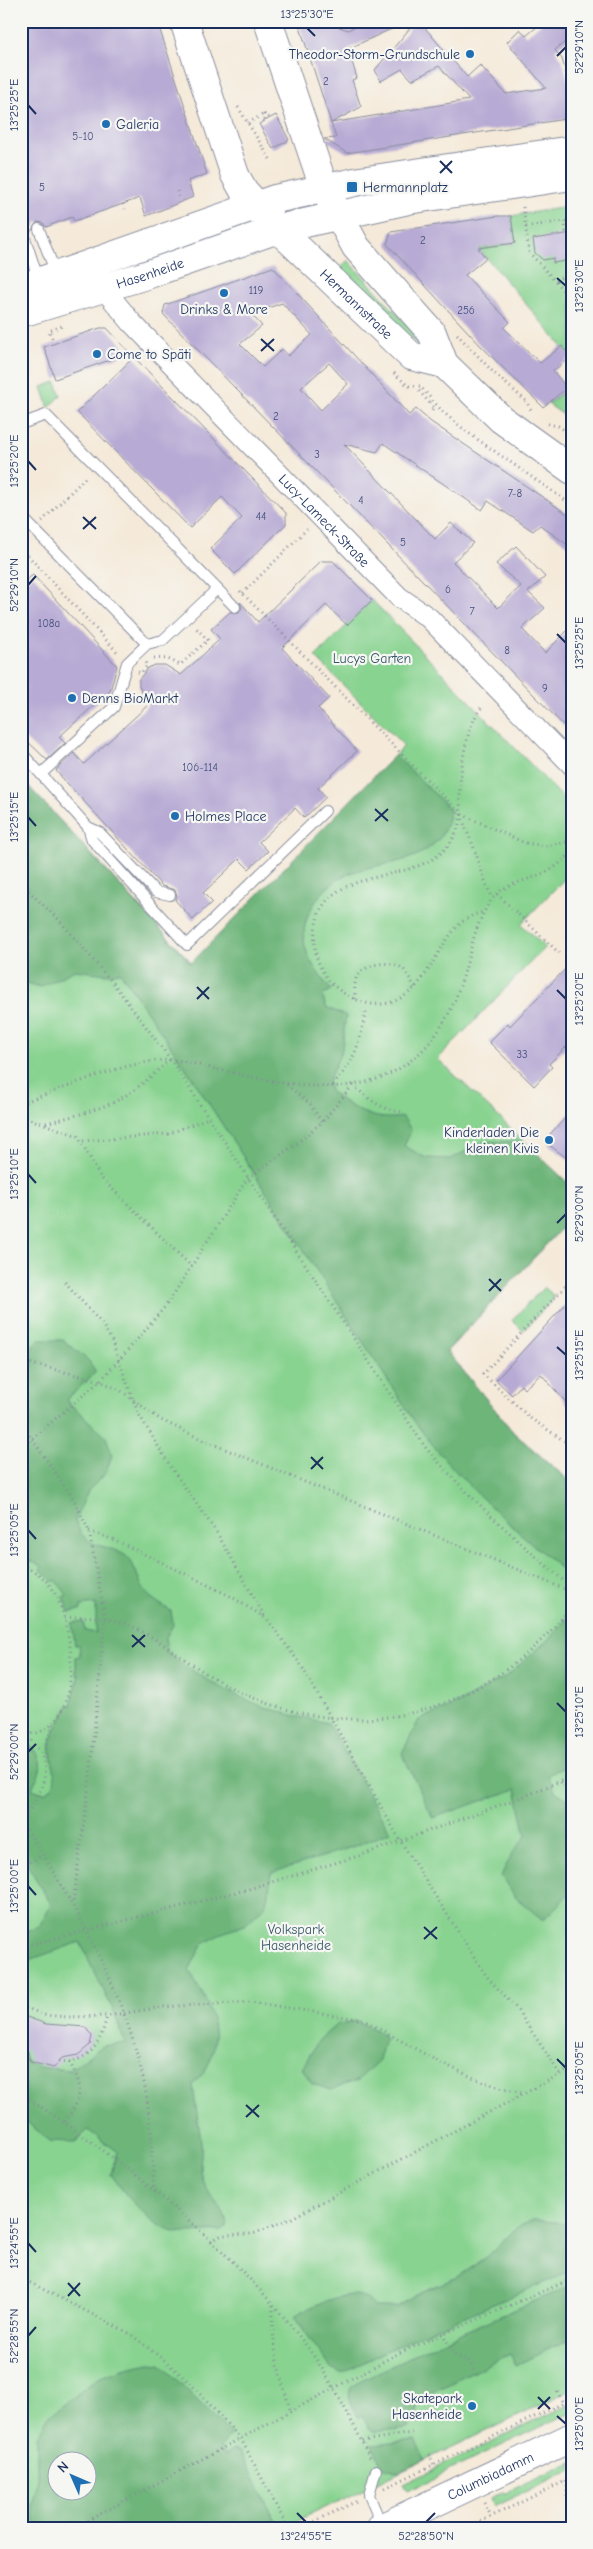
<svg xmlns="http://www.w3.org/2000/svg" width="593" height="2549" font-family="'Comic Neue',sans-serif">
<rect width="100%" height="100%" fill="#f6f6f2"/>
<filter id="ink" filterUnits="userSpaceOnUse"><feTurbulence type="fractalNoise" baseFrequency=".02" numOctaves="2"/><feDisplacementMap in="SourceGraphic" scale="10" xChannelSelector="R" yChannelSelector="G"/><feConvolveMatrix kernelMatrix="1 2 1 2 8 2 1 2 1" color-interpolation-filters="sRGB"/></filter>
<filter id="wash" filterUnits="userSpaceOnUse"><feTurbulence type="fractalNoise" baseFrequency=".0096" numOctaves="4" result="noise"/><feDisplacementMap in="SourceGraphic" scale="20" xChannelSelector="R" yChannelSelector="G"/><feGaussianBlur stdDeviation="1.12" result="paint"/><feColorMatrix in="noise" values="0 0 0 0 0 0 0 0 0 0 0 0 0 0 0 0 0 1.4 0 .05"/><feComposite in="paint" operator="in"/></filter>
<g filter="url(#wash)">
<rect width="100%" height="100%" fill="#f5ead9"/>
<path fill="#88d390" stroke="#528177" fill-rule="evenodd" d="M572 206V358L479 249 515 243 511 216Z
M348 260 422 341 418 345 339 269Z
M56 382 61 396 49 408 42 387Z
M572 385V421L548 404Z
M372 600 572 807V871L521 924 545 947 438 1059 572 1187V1217L447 1351 514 1433 572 1483V2390L283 2528H21V778L192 963 404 746 315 657ZM58 2462H88V2492H58Z
M544 1287 555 1297 523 1331 512 1320Z
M572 2403V2412L407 2491 403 2484Z
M572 2462V2470L494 2507 490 2498 502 2492 506 2493Z"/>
<path fill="#6eb57a" stroke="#44726c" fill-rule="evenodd" d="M395 755 450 809C447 826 444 837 429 848 406 865 378 863 353 872 322 883 293 921 308 955 313 967 322 979 331 990L322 995 326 1007 346 1016 342 1049 328 1082 330 1091C352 1109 373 1122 403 1117L411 1130 404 1146 426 1158 451 1159 483 1142 524 1141 572 1187V1217L447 1351 514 1433 572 1483V1578C515 1530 459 1482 414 1421L187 1070 120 972 107 974 75 970 40 987 21 981V778L191 963Z
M38 1340H63L89 1361 96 1372 66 1400 106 1437 112 1455 105 1474 88 1491 75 1520C85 1550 101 1542 123 1554 135 1560 137 1579 144 1590 150 1599 162 1605 171 1611L173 1625 165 1639 168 1654C201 1677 235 1698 274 1710 292 1716 310 1719 328 1723L390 1832 352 1847 271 1873 269 1891 265 1906 245 1925 222 1933 202 1945 189 1970C207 2000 225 2032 207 2067 204 2074 197 2079 193 2085 195 2104 199 2124 201 2143 203 2160 196 2165 204 2184 211 2200 227 2208 227 2227L222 2231C208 2232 193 2233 180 2233 157 2233 122 2192 111 2174L117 2151 88 2130 75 2142 50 2141 21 2117V2058L38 2067 70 2070 102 2046 125 2043 114 2012 80 1942 21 1963V1933L39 1927 51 1904 21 1854V1740C33 1744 43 1757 40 1770 39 1776 34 1782 32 1789L44 1793C65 1785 48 1761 51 1744 53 1729 62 1719 69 1705L71 1706 79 1675H76V1658L80 1657 79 1645H75L72 1623 83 1621 85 1631 96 1633V1604L81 1606V1610L69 1612 63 1597 67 1595 56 1580 53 1582 40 1569 42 1566 25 1559 23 1562H21V1362Z
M572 1612V1763L548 1775 555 1791 572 1802V1891L543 1920 515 1897 501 1876 512 1854 526 1836 516 1789 433 1818 402 1753 419 1720 457 1704 507 1676 550 1638Z
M357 2021 381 2033 385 2039 379 2060 358 2080 331 2090 312 2084 302 2068 319 2040 337 2024Z
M533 2220 557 2221 572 2227V2271L422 2334 341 2373 331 2368 294 2316C310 2307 346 2289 364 2297 368 2299 372 2304 375 2307H397L421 2292 455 2278 487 2257 517 2227Z
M572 2285V2338L516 2365 510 2354 418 2399 417 2413 405 2419 409 2427 406 2428 374 2432 369 2429 362 2415 358 2417C353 2405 343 2393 355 2384L440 2342Z
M150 2363 161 2364 231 2434 221 2448 225 2455 233 2450 240 2452 280 2528H36L33 2504 37 2477V2437L48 2417 98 2378 122 2369ZM58 2462H88V2492H58Z
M415 2440 425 2460 399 2472 383 2467 372 2444Z"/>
<g id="blocks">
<path fill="#b7aad4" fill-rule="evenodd" d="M21 21H157L207 174 188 181 193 197 146 216 140 198 74 221 72 217 46 227 43 223 37 222 30 233 26 228 21 229V168L28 166 21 145V119L29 117 21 94Z
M298 21H333L334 25 348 30 365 21H408L348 49 357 78 352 80 361 107 331 123Z
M416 21H419L467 77 480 65 506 94 546 88 507 42 520 29 526 36 544 21H572V36L555 50 562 59 569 84 572 83V118L347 153 324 139 336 138 331 123 469 100 439 66 412 80 402 69 381 81 375 70Z
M276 115 289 140 273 149 259 124Z
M498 216H511L515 243 478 248 486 258 465 275 510 322 504 328 540 363 562 346 571 357 553 371 567 388 543 407 481 346 387 244 391 232Z
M572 233V260L553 263V258L543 260 535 253 533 239Z
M273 267 409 415 416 409 431 422 572 517V548L540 525 533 531 488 501 482 510 383 443 377 452 344 444 435 539 451 523 473 543 453 562 498 608 521 586 496 564 516 546 545 577 528 592 545 608 522 629 545 653 572 626V734L163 314 165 305ZM282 303 312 335 288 356 282 349 263 367 240 344 262 326 251 314ZM329 363 348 384 321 410 301 388Z
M100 328H107L130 353 55 379 44 347Z
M134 357 286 513V524L235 574 210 549 242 518 222 497 190 528 77 412Z
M321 561H333L372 600 347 625 326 605 282 648 329 698 318 708 357 751 318 788 326 797 304 818 295 808 259 842 268 851 249 869 239 859 203 893 212 902 193 920 175 900 177 896 175 890 162 886 56 771 57 769 74 753 84 764 148 705 139 686V679L148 668 155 665H165L181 675 220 639 211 629 230 612H239L242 608 240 602 258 622Z
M33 575 117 666 110 691 59 737 65 743 47 760 21 735V584Z
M572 962V1041L549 1064 552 1067 534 1086 489 1042 508 1023 510 1026Z
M572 1111V1162L548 1144 552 1139 549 1135Z
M572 1297V1409L541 1374 524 1389 521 1385 512 1395 496 1380Z
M21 2015 46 2024 85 2027 92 2036 90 2045 78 2055 62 2058 54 2068 30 2062 28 2051 21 2050Z"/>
</g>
</g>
<g filter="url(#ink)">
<use href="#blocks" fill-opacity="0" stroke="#888c9c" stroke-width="1"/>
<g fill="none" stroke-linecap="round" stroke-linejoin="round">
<g stroke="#888c9c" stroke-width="12">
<path id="service" d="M39 229 56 274
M24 235 39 281
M21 424 46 415 235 607
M21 516 147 644
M21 752 88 827 92 840 187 945 325 811
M41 774 114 707 127 663 147 644 163 640 217 589
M88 827 99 832 156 892 170 895
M376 2470 369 2495 382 2526"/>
</g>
<g stroke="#888c9c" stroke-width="22">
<g id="minor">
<path id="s1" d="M98 276 103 288 132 323 399 597 429 618 572 765"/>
</g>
</g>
<g stroke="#888c9c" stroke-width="30">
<g id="secondary">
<path id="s2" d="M184 21 235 175 244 191 278 229 411 356 444 364"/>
<path d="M268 21 324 188 356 247 432 333 444 364 501 419 572 470"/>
<path d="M21 288 275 199 360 181 572 150"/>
<path id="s3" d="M21 313 143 276 278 229 408 200 572 176"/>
<path id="s4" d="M381 2528 572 2437"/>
</g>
</g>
<path stroke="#888c9c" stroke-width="3" stroke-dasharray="1 4" stroke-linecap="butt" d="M238 107 272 162
M264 114 271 118
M264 114V121
M248 123 264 114
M177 191 179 198 181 197
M123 204 125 209
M523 207 529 252 572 300
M565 221 566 234
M526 227 572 220
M556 281 572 270
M457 334 494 373 527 402 532 412
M52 338 49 331 62 326
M394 373 408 386H420L443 412 467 432 572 505
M419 391 434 408 430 414
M548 424 558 426 572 435
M42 521 87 476
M21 548 119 654
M240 591 461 814 525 843 545 846 572 841
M243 593 307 529
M154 658 168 659 180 665 208 640 195 627
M138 672 141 673 147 666 145 662
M481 708C464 729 457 785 461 812 463 825 471 839 475 851 481 868 485 883 492 898
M461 814C460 820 459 827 456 832 429 899 307 849 315 948 317 966 327 982 342 992 356 1001 371 1007 388 1003 437 991 436 922 483 912
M21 884 59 920 113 983 171 1060 425 1447C470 1499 520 1543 572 1588
M497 894 559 953
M355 999C355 993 354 985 356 979 362 964 389 959 402 968 408 973 411 981 415 988
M287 1085 310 1104 322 1122
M333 1085C357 1057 358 1047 366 1012
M353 1085C369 1099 382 1111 404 1112
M21 1103C64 1089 126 1060 170 1060 184 1060 201 1066 215 1069 277 1082 353 1104 409 1062 437 1041 453 1010 463 977 471 951 475 922 492 899 505 882 530 881 548 871 558 866 565 859 572 852
M21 1116 78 1136 101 1178 192 1267
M46 1123C69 1117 92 1112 114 1102 135 1092 152 1075 170 1060
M83 1141 168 1134 208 1118
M572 1279 483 1374 530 1418 569 1444H572
M65 1282 102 1324 111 1339 138 1413 172 1469 217 1533 265 1617
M21 1361 100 1381 120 1390 161 1420 203 1440 572 1592
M21 1423 74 1500 89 1531 105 1617 90 1777 73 1903
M21 1448 100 1381 137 1340 168 1303 247 1179 296 1144 322 1122 353 1085
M89 1531 117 1541 194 1578 232 1597 267 1619 301 1665 401 1842 487 1977 516 2008 560 2074
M21 1565C31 1569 40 1574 47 1582 77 1615 89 1740 21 1734
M65 1618C131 1609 160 1646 212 1677 341 1754 481 1722 572 1606
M46 1759V1744L53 1724
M560 1782 572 1789
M21 1821C74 1902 123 1987 144 2082 151 2118 152 2155 154 2192
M22 1822C43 1788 59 1767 26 1735
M21 1867 43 1855
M21 1947 245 1890 365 1854 530 1794 572 1776
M21 2006 45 2015 67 2017 107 2016 162 2007 251 2002 364 2020 439 2062 483 2082 525 2094
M21 2054 28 2055
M59 2061 69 2062C86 2089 81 2098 64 2123
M69 2062C95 2056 101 2040 107 2016
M21 2094C119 2156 232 2248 302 2340 330 2376 350 2418 370 2458
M211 2241 222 2235 253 2234 292 2218 572 2068
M21 2278 129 2333 164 2360 190 2383 241 2439 288 2528
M273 2305C271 2345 279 2374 291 2412
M442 2333 454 2354 470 2362 474 2371
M557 2391 563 2403
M362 2441 412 2433
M429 2454 434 2465
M565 2481 567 2487V2528
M385 2488 572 2399
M484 2503 491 2516
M74 2528 401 2352 572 2279
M301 2528 357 2501
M467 2528 572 2478"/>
<use href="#service" stroke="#fff" stroke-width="10"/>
<use href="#minor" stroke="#fff" stroke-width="20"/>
<use href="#secondary" stroke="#fff" stroke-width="28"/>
</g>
</g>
<path fill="none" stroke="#1b2f5e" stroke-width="2" d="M307 28 315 36M557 56 566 47M28 105 36 114M440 161 452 173M440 173 452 161M557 278 566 286M261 339 274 351M261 351 274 339M28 461 36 470M83 517 96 529M83 529 96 517M28 585 36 576M557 634 566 643M375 809 388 821M28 817 36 826M375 821 388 809M197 987 209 999M557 990 566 999M197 999 209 987M28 1174 36 1183M557 1223 566 1214M489 1279 501 1291M489 1291 501 1279M557 1347 566 1355M311 1457 323 1469M311 1469 323 1457M28 1530 36 1539M132 1635 145 1647M132 1647 145 1635M557 1703 566 1712M28 1752 36 1744M28 1886 36 1895M424 1927 437 1939M424 1939 437 1927M557 2059 566 2068M246 2105 259 2117M246 2117 259 2105M28 2243 36 2252M68 2283 80 2296M68 2296 80 2283M28 2336 36 2327M538 2397 550 2409M538 2409 550 2397M557 2416 566 2424M297 2513 306 2522M426 2522 435 2513"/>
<g fill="#1f6fb2" stroke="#f6f6f2" stroke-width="2">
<circle cx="470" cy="54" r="5"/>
<circle cx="106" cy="124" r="5"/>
<rect x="346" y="181" width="12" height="12" rx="2.5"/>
<circle cx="224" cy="293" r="5"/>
<circle cx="97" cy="354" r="5"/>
<circle cx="72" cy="698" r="5"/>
<circle cx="175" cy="816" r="5"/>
<circle cx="549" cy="1140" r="5"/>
<circle cx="472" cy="2406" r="5"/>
</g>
<g text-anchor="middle" stroke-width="4.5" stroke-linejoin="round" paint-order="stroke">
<g font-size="11" fill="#424e7c">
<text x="326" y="85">2</text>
<text x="83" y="140">5-10</text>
<text x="42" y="191">5</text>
<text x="423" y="244">2</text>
<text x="256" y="294">119</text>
<text x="466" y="314">256</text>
<text x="276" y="420">2</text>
<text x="317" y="458">3</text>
<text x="515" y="497">7-8</text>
<text x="361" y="504">4</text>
<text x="261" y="520">44</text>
<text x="403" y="546">5</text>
<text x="448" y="593">6</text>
<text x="472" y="615">7</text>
<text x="49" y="627">108a</text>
<text x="507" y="654">8</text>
<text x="545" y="692">9</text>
<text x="200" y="771">106-114</text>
<text x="522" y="1058">33</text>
</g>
<g font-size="14" fill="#1b2f5e" stroke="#f6f6f2" text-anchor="start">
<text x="460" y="59" text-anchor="end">Theodor-Storm-Grundschule</text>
<text x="116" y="129">Galeria</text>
<text x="363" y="192">Hermannplatz</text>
<text x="224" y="314" text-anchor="middle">Drinks &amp; More</text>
<text x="107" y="359">Come to Späti</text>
<text x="82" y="703">Denns BioMarkt</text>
<text x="185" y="821">Holmes Place</text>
<text x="539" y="1137" text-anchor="end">Kinderladen Die<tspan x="539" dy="16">kleinen Kivis</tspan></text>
<text x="462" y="2403" text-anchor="end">Skatepark<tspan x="462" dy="16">Hasenheide</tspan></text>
</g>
<g font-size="14" fill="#1b2f5e" stroke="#f6f6f2">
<text dy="5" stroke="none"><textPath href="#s3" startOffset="135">Hasenheide</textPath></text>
<text dy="5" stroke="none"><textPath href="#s2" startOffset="340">Hermannstraße</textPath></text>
<text dy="5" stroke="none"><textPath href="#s1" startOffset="334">Lucy-Lameck-Straße</textPath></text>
<text dy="5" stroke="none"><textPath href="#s4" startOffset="121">Columbiadamm</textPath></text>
</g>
<g font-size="14" fill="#36586a" stroke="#f6f6f2">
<text x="372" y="663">Lucys Garten</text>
<text x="296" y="1934">Volkspark<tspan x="296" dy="16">Hasenheide</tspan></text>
</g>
</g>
<rect width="593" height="2549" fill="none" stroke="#f6f6f2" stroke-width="55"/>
<g transform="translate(72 2476) rotate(315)"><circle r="24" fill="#f6f6f2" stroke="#9ea6b7"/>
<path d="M0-4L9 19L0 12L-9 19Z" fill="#1f6fb2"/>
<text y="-8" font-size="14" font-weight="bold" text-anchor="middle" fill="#1b2f5e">N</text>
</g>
<rect x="28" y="28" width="538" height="2494" fill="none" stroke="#1b2f5e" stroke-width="2"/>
<g font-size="12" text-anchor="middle" fill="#1b2f5e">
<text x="307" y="18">13°25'30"E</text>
<text transform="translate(579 47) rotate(-90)" y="4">52°29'10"N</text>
<text transform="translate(14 105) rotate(-90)" y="4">13°25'25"E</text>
<text transform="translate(579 286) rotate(-90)" y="4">13°25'30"E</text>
<text transform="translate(14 461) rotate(-90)" y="4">13°25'20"E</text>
<text transform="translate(14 585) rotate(-90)" y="4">52°29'10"N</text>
<text transform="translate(579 643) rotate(-90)" y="4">13°25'25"E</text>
<text transform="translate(14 817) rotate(-90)" y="4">13°25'15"E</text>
<text transform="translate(579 999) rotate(-90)" y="4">13°25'20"E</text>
<text transform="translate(14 1174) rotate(-90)" y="4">13°25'10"E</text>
<text transform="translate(579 1214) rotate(-90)" y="4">52°29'00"N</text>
<text transform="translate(579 1355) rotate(-90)" y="4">13°25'15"E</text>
<text transform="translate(14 1530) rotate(-90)" y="4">13°25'05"E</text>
<text transform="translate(579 1712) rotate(-90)" y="4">13°25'10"E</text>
<text transform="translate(14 1752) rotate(-90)" y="4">52°29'00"N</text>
<text transform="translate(14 1886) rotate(-90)" y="4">13°25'00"E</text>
<text transform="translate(579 2068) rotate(-90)" y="4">13°25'05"E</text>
<text transform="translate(14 2243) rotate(-90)" y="4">13°24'55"E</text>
<text transform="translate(14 2336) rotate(-90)" y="4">52°28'55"N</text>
<text transform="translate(579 2424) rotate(-90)" y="4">13°25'00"E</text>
<text x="306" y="2540">13°24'55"E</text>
<text x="426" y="2540">52°28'50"N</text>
</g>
</svg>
